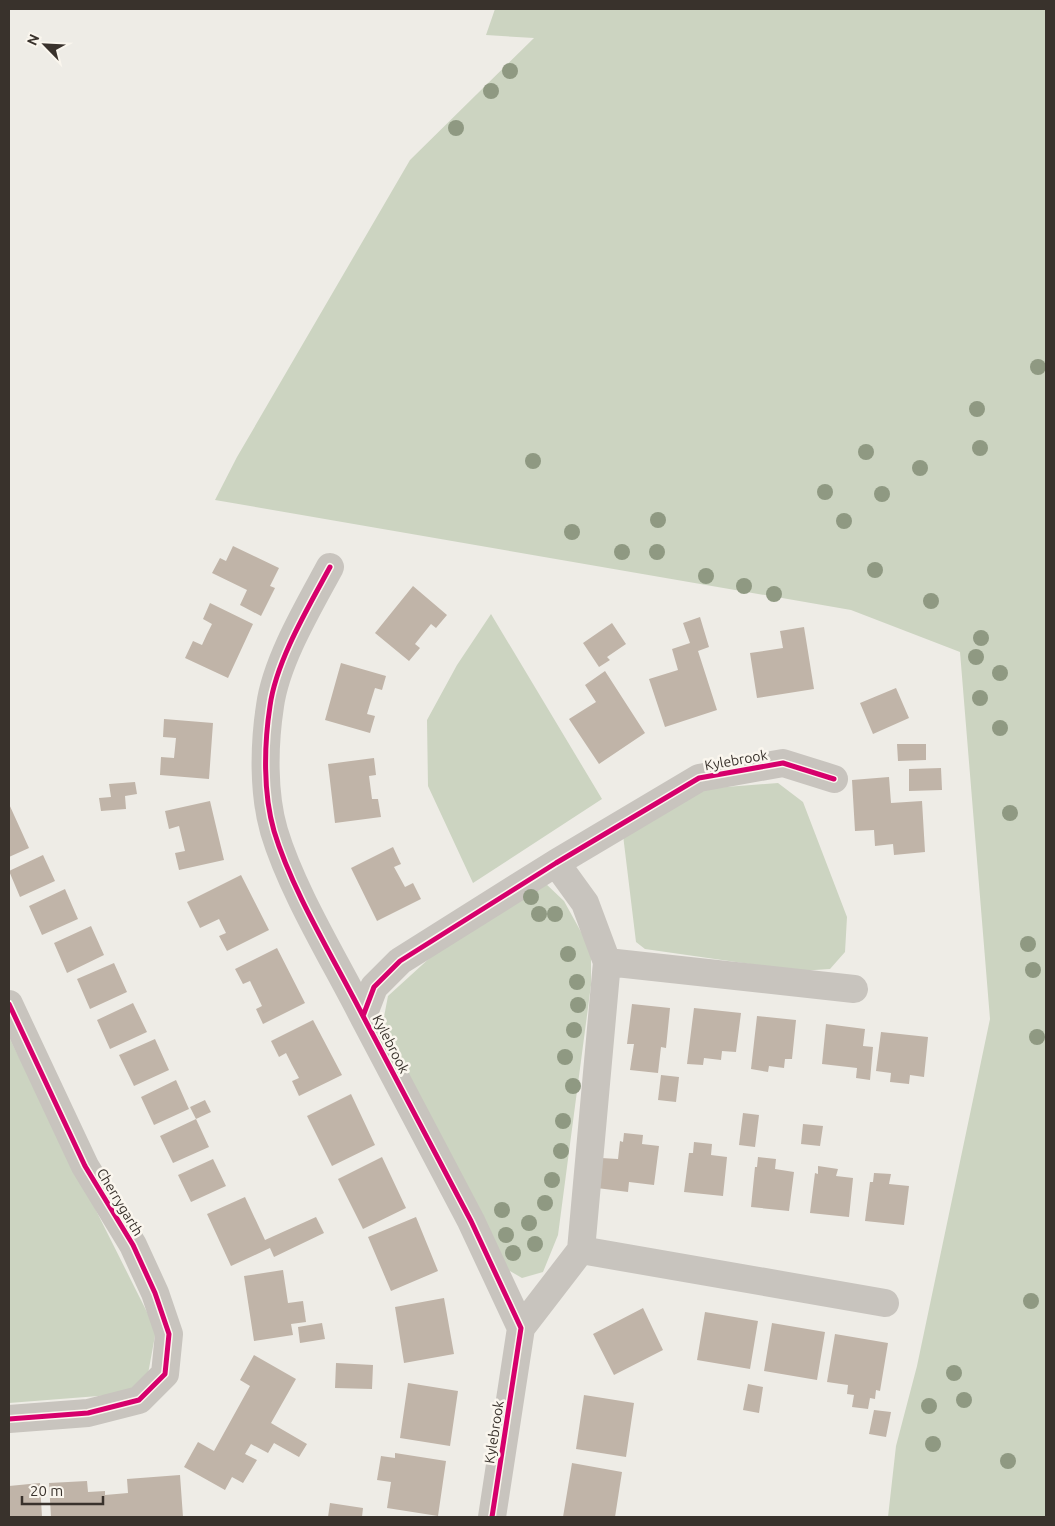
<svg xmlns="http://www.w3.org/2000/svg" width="1055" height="1526" font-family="Ubuntu,sans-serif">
<rect width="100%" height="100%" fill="#eeece6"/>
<path fill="#ccd4c1" d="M495 9H1046V1517H888L896 1446 917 1366 990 1019 960 652 851 610 215 500 237 457 410 160 534 38 486 35Z
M491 614 602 799 473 883 428 786 427 720 457 665Z
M778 783 803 802 847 917 845 952 830 969 799 971 645 949 636 942 623 835 701 789Z
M544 882 564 901 591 950V985L558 1235 543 1272 522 1278 503 1267 383 1022 388 996 444 945Z
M9 1037 156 1330 148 1374 129 1391 111 1395 9 1403Z"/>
<path fill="#c0b4a8" d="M233 546 279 568 270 586 275 588 261 616 240 605 247 590 212 573 220 558 226 561Z
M413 586 447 615 436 628 431 624 415 644 420 648 409 661 375 633Z
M210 603 253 624 228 678 185 658 193 641 202 645 207 634 212 624 203 619Z
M700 617 709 647 698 651 717 710 665 727 649 679 678 670 672 649 690 643 683 623Z
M612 623 626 644 607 657 610 660 599 667 583 643Z
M804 627 814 689 757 698 750 653 783 648 780 631Z
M341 663 386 676 382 690 375 688 370 704 367 714 375 716 370 733 325 720Z
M605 671 645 733 599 764 569 719 596 702 585 685Z
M896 688 909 718 873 734 860 703Z
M164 719 213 723 209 779 160 775 161 757 174 758 176 738 163 737Z
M897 744H926V760L898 761Z
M374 758 376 775 369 776 372 799H378L381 817 335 823 328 764Z
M941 768 942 790 909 791V769Z
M889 777 891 803 922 801 925 852 894 855 893 844 875 846 874 830 855 831 852 780Z
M135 782 137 794 125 796 126 809 101 811 99 798 111 797 109 784Z
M210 801 224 860 179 870 175 853 185 851 179 826 169 829 165 811Z
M9 804 29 848 9 857Z
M393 847 401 864 394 867 405 887 413 883 421 899 377 921 351 868Z
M43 855 55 881 20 897 9 871Z
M241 875 269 930 227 951 219 936 226 933 219 919 200 928 187 902Z
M65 889 78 919 42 935 29 906Z
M91 926 104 955 67 973 54 943Z
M277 948 305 1003 263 1024 256 1009 262 1006 250 981 243 984 235 969Z
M114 963 127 992 90 1009 77 979Z
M133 1003 147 1032 110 1049 97 1020Z
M632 1004 670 1008 666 1048 661 1047 658 1073 630 1070 634 1044H627Z
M694 1008 741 1013 736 1052 722 1051 721 1060 704 1058 703 1065 687 1064Z
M757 1016 796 1020 792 1059H785L784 1068 769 1066 768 1072 751 1069Z
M313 1020 342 1075 299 1096 292 1081 299 1078 292 1065 286 1053 279 1057 271 1041Z
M826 1024 865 1029 863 1046 873 1047 870 1080 856 1078 857 1068 822 1064Z
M881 1032 928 1037 924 1077 910 1075 909 1084 890 1082 891 1073 876 1071Z
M155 1039 169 1070 134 1086 119 1055Z
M661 1075 679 1077 676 1102 658 1100Z
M176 1080 189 1109 154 1125 141 1097Z
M351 1094 375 1145 332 1166 307 1116Z
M205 1100 211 1112 196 1119 209 1147 173 1163 160 1136 196 1119 190 1107Z
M743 1113 759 1115 755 1147 739 1145Z
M803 1124 823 1126 820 1146 801 1144Z
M624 1133 643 1135 642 1144 659 1146 654 1185 629 1182 628 1192 597 1188 601 1158 618 1159 620 1141 623 1142Z
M694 1142 712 1144 711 1155 727 1157 723 1196 684 1192 689 1153H693Z
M382 1157 406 1208 363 1229 338 1179Z
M758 1157 776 1159 775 1169 794 1172 789 1211 751 1207 755 1167H757Z
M213 1159 226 1186 191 1202 178 1175Z
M818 1166 838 1169 836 1176 853 1178 849 1217 810 1213 815 1173 818 1174Z
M874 1173 891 1174 889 1184 909 1186 904 1225 865 1221 870 1182H873Z
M245 1197 265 1240 316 1217 324 1233 274 1257 270 1248 231 1266 207 1214Z
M416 1217 438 1271 391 1291 368 1237Z
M283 1270 288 1303 303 1301 306 1322 291 1324 293 1335 254 1341 244 1276Z
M444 1298 454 1354 404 1363 395 1307Z
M643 1308 663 1350 614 1375 593 1334Z
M705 1312 758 1321 750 1369 697 1360Z
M322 1323 325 1339 300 1343 298 1327Z
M772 1323 825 1332 817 1380 764 1371Z
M835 1334 888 1343 880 1391 876 1390 875 1399 870 1398 868 1409 852 1407 854 1395 847 1394 848 1385 827 1382Z
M254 1355 296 1379 271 1423 307 1444 299 1457 274 1443 268 1453 251 1444 245 1454 257 1460 243 1483 232 1477 225 1490 184 1467 198 1442 214 1451 250 1386 240 1380Z
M336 1363 373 1365 372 1389 335 1388Z
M408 1383 458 1391 450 1446 400 1438Z
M748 1384 763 1387 759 1413 743 1410Z
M584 1395 634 1403 626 1457 576 1449Z
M874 1410 891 1412 886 1437 869 1434Z
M395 1453 446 1461 438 1516 387 1508 391 1482 377 1480 381 1456 395 1458Z
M572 1463 622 1472 615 1517H563Z
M180 1475 183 1517H51L49 1483 87 1481 88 1492 105 1491V1495L128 1493 127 1479Z
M40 1483 42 1517H9V1486Z
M330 1503 363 1508 362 1517H328Z"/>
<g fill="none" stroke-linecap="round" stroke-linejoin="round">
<path stroke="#c8c4be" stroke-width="28" d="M330 567C309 606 276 661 270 706 264 745 263 793 274 831 292 891 334 959 363 1016
M607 962 854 989
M9 1004 85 1166 133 1245 155 1293 169 1334 165 1374 139 1400 88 1413 9 1419
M581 1250 885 1303
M521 1328 581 1250 607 962 585 903 556 863
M492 1517 521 1328 471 1221 363 1016 374 987 400 961 556 863 699 778 783 763 834 779"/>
<g stroke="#faf6ee" stroke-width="8">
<path id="cycleway" d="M330 567C309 606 276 661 270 706 264 745 263 793 274 831 292 891 334 959 363 1016
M9 1004 85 1166 133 1245 155 1293 169 1334 165 1374 139 1400 88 1413 9 1419
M492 1517 521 1328 471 1221 363 1016 374 987 400 961 556 863 699 778 783 763 834 779"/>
</g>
<use href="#cycleway" stroke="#d6006c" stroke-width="5"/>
</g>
<g fill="#8f9982">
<circle cx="510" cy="71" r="8"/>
<circle cx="491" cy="91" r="8"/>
<circle cx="456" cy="128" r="8"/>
<circle cx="1038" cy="367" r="8"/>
<circle cx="977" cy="409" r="8"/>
<circle cx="980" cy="448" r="8"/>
<circle cx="866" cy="452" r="8"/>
<circle cx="533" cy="461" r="8"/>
<circle cx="920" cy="468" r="8"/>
<circle cx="825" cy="492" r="8"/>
<circle cx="882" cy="494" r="8"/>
<circle cx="658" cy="520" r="8"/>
<circle cx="844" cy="521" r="8"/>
<circle cx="572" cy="532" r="8"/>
<circle cx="622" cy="552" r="8"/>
<circle cx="657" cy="552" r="8"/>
<circle cx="875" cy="570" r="8"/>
<circle cx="706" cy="576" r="8"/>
<circle cx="744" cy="586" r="8"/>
<circle cx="774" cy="594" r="8"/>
<circle cx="931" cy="601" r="8"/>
<circle cx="981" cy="638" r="8"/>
<circle cx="976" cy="657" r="8"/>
<circle cx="1000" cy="673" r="8"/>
<circle cx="980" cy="698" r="8"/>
<circle cx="1000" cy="728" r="8"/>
<circle cx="1010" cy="813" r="8"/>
<circle cx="531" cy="897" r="8"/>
<circle cx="539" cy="914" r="8"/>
<circle cx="555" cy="914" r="8"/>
<circle cx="1028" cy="944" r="8"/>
<circle cx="568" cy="954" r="8"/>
<circle cx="1033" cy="970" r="8"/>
<circle cx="577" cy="982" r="8"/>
<circle cx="578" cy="1005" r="8"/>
<circle cx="574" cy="1030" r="8"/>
<circle cx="1037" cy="1037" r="8"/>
<circle cx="565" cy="1057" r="8"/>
<circle cx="573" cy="1086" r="8"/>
<circle cx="563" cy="1121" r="8"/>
<circle cx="561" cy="1151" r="8"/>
<circle cx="552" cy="1180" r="8"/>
<circle cx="545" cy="1203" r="8"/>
<circle cx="502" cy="1210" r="8"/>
<circle cx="529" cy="1223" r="8"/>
<circle cx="506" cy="1235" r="8"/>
<circle cx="535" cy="1244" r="8"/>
<circle cx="513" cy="1253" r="8"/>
<circle cx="1031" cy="1301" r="8"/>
<circle cx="954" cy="1373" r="8"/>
<circle cx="964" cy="1400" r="8"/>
<circle cx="929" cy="1406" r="8"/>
<circle cx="933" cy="1444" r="8"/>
<circle cx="1008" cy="1461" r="8"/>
</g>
<g text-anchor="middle" stroke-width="5" stroke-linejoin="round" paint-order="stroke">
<g font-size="14" fill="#39322c" stroke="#faf6ee">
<text transform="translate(736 760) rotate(-10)" y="5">Kylebrook</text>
<text transform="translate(391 1044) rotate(63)" y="5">Kylebrook</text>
<text transform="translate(120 1202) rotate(59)" y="5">Cherrygarth</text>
<text transform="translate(494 1432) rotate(-81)" y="5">Kylebrook</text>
</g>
</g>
<rect width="1055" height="1526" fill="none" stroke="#39322c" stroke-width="20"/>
<g transform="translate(45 45) rotate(294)" stroke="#faf6ee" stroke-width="4" paint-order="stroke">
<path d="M0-4L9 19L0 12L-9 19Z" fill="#39322c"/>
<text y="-8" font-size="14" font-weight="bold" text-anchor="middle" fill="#39322c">N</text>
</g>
<path d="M22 1496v8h81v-8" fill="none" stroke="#39322c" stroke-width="2.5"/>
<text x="30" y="1496" font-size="15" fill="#39322c" stroke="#faf6ee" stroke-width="4" paint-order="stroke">20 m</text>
</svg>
